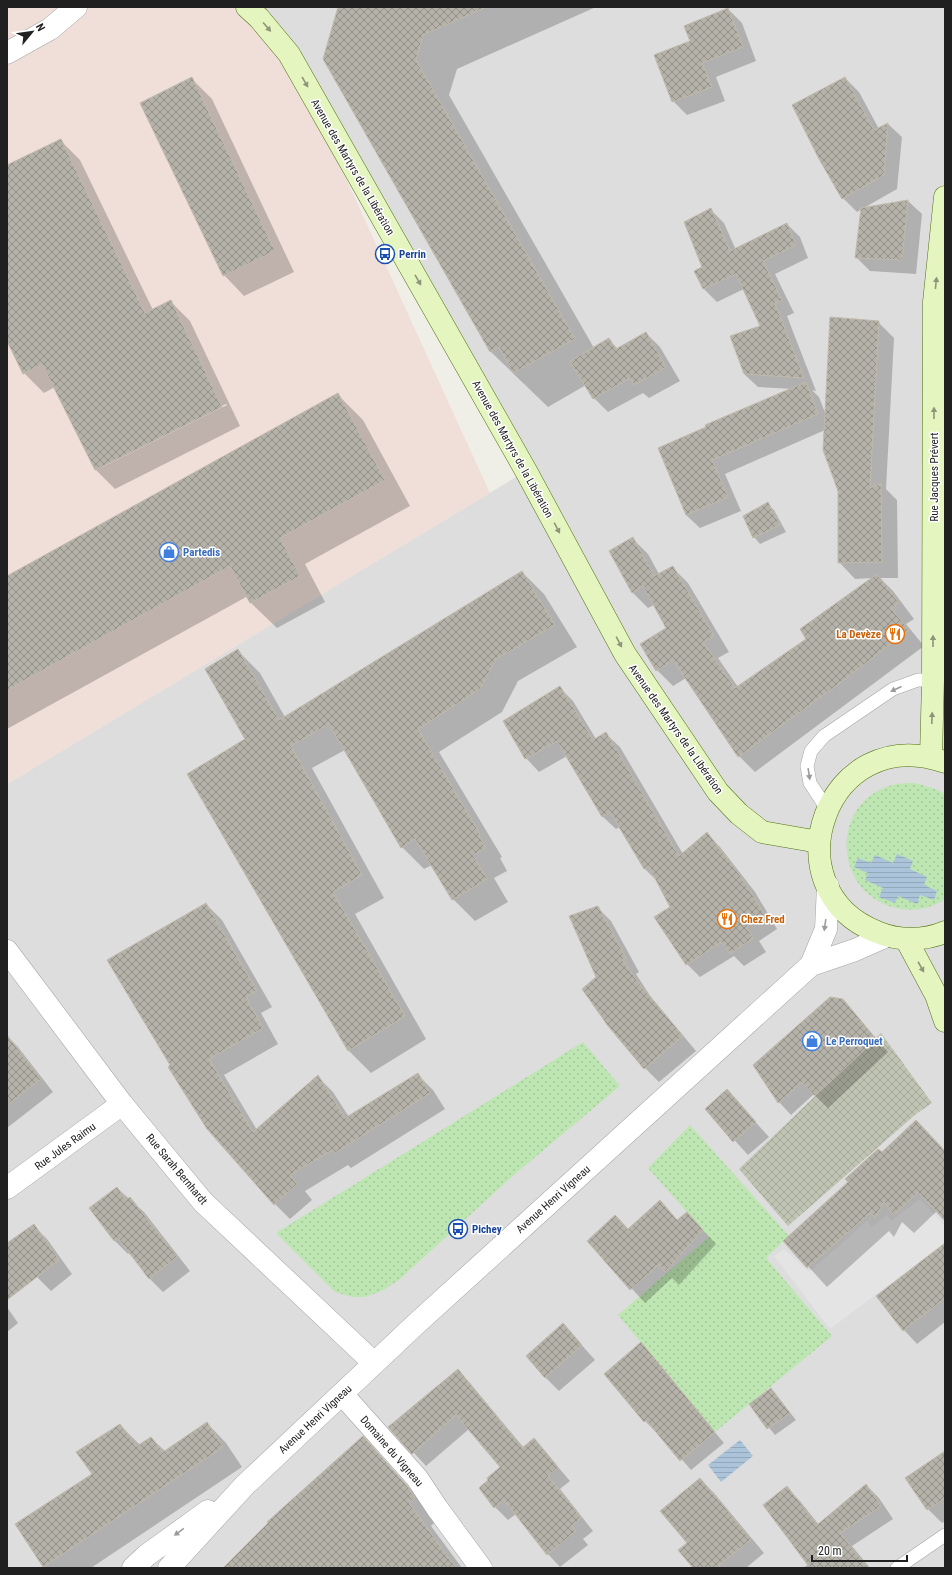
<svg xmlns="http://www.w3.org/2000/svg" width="952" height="1575" font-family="'Roboto Condensed',sans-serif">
<defs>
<pattern id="construction-cross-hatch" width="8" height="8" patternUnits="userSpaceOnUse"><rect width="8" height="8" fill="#c0c4b3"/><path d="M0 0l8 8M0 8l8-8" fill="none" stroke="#a5a89a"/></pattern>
<pattern id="grass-dots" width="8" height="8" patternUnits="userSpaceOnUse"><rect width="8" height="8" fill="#bee6b2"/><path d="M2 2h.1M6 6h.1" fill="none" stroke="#a3c599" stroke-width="1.8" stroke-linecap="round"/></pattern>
<pattern id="water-rules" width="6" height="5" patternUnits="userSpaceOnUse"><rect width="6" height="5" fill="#abc4da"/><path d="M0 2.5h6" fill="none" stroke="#93a8bb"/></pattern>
<pattern id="building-cross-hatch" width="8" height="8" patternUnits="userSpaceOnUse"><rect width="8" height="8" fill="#b5b2aa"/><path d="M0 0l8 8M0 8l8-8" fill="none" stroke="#93908a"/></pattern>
</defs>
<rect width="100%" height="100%" fill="#f0efe7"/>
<path fill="#dedddd" d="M247 7H945V1568H7V784L526 471Z"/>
<path fill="#efdfd8" d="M7 7H247L289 54 490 493 7 784Z"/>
<path fill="url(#construction-cross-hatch)" d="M881 1033 932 1103 916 1114 788 1226 739 1169Z"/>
<path fill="url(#grass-dots)" d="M915 783 933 788 945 794V899C931 909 912 912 896 908 830 892 830 797 897 784 903 783 910 783 915 783Z
M583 1042 620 1086 515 1174 400 1279 382 1291 365 1297H352L335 1292 276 1233Z
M690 1125 789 1236 766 1258 832 1336 715 1432 618 1315 709 1237 648 1168Z"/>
<path fill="#e4e4e4" d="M920 1199 945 1226V1243L830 1329 774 1256 784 1249 809 1272 867 1221 872 1227 887 1215 891 1221Z"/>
<path fill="url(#water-rules)" d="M897 854 913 861 910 869 927 877 924 885 937 891 934 900 920 895 917 904 898 896 895 903 879 897 883 888 865 880 868 873 854 867 858 858 871 863 875 855 893 863Z
M740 1440 753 1456 721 1482 708 1465Z"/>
<path fill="#0003" fill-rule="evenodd" d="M339 7H596L457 69 449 95 594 348 609 340 618 349 646 333 660 347 680 381 649 398 643 393 608 412 594 398 586 385 548 407 491 352 324 59Z
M728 9 742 23 756 61 716 77 725 101 687 115 673 101 692 42Z
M845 78 859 92 879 129 888 124 902 137 897 189 862 209 908 201 922 214 916 274 870 271 856 257 862 209 857 212 843 198Z
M192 79 212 99 294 272 244 296 224 275Z
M60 140 80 160 153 310 171 302 190 321 240 426 115 489 95 469 55 387 44 393 24 373 7 339V166ZM226 404 227 405 102 467V465Z
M711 210 724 223 736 250 787 224 800 237 808 258 775 274 794 313 787 316 816 391 812 390 819 397 826 415 878 322 894 338 886 489 897 500 898 578H880L893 591 914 619 906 624 924 646 755 772 739 756 686 678 673 686 657 670 667 628 654 605 648 608 632 592 633 539 648 554 659 574 672 567 688 583 729 652 718 658 738 687 808 639 873 578 855 579 839 562V490L825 430 725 474 741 511 700 528 686 515 659 448 792 389 758 387 744 374 762 327 744 289 717 302 704 289 695 272 703 267Z
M338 395 363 420 410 506 305 564 325 602 277 628 251 603 248 596 7 729V577Z
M767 504 774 510 786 532 760 544 754 537Z
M522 572 544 594 577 647 518 681 502 712 439 752 502 857 500 858 507 871 494 878 508 902 475 921 453 899 432 865 424 869 402 847 345 750 312 768 384 898 355 914 426 1039 371 1073 348 1050 246 739 238 651 260 673 285 717Z
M560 688 573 701 596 739 606 734 620 747 683 854 707 834 720 847 755 892 777 929 759 941 766 952 744 966 734 956 700 977 687 964 672 907 657 881 645 869 620 827 616 829 602 816 567 756 539 772 526 758Z
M206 904 222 920 272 1007 261 1013 278 1044 224 1075 257 1130 318 1077 333 1092 349 1117 418 1075 433 1090 445 1109 351 1168 348 1165 305 1191 312 1200 290 1219 275 1204 172 1066Z
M597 907 611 921 639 972 636 974 651 997 696 1051 659 1082 645 1068 597 978Z
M842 999 888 1052 828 1108 814 1094 791 1115 779 1102Z
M7 1036 18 1047 53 1092 7 1128Z
M727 1090 769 1137 748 1155 706 1109Z
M916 1121 945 1151V1219L937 1211 914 1233 902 1222 894 1237 889 1231 827 1287 785 1241Z
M117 1188 144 1212 190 1271 163 1292 150 1279 130 1253 128 1254 114 1240Z
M660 1202 678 1221 687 1213 716 1244 679 1285 672 1278 645 1303 588 1241 629 1230Z
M34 1226 47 1239 72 1274 51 1291 37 1277Z
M945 1244V1322L917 1344 904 1330Z
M7 1307 18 1323 7 1332Z
M563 1324 595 1360 559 1391 545 1377Z
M641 1344 724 1443 691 1470 656 1430 655 1431 645 1421Z
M457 1370 470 1383 524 1448 534 1439 570 1481 560 1489 593 1531 583 1539 588 1545 560 1567 548 1554 516 1514 508 1520 495 1507 501 1467 469 1429 426 1466 390 1427Z
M771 1389 796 1420 775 1435 750 1404Z
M207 1423 226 1443 242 1467 91 1568 44 1567 16 1524 94 1474 120 1425 140 1445 151 1438 165 1451Z
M363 1438 430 1510 437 1520 431 1526 462 1568H225Z
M945 1452V1521L942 1523 928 1509Z
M700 1479 714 1493 764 1553 746 1568H694L688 1543Z
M866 1485 879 1498 893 1519 852 1546 870 1568H803L809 1564 787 1488 800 1501 819 1525Z"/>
<path fill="url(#building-cross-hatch)" stroke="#c1baab" d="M338 7H486L423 35 416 60 575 339 513 373 499 347 490 352 323 59Z
M728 8 743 47 702 63 712 87 672 102 654 55 690 41 684 26Z
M192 77 275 251 223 276 140 103Z
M845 77 874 130 888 123 884 175 842 199 819 159 792 105Z
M61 139 145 313 171 300 222 407 95 470 42 364 23 374 7 341V165Z
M908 200 902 260 855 258 861 208Z
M711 208 730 251 787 223 796 245 763 261 782 300 775 303 804 378 744 374 730 336 760 326 736 274 703 289 694 271 702 267 684 222Z
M830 317 879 321 870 488 881 483 882 562 838 563V491L823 450Z
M646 332 666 367 634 385 630 378 593 399 570 361 609 338 616 349Z
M806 382 818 414 712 460 728 497 686 515 658 448 706 427 705 425Z
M338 393 385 480 280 538 300 576 250 603 230 566 7 690V576Z
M768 502 780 525 753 538 743 516Z
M633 537 654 576 673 566 714 636 703 642 735 688 806 639 800 629 877 574 899 603 891 608 909 630 840 683 738 757 673 660 656 671 640 644 666 628 643 586 632 593 609 551Z
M522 571 555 625 496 659 480 689 418 729 480 834 479 836 486 848 473 855 487 879 452 900 415 839 401 848 329 724 291 746 362 875 333 892 405 1016 348 1051 187 774 245 739 205 669 238 649 279 720Z
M560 686 593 740 606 732 679 856 707 832 742 878 765 915 746 927 753 938 730 954 722 942 686 965 654 917 670 907 649 867 644 869 610 812 602 817 557 741 525 759 503 721Z
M206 903 257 991 246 997 263 1028 209 1059 253 1132 318 1075 345 1118 418 1073 430 1093 335 1153 332 1150 290 1175 297 1184 274 1205 207 1129 168 1067 170 1065 107 960Z
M598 906 626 958 623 960 638 982 683 1036 644 1069 608 1026 582 989 596 977 569 916Z
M830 997 843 999 876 1039 815 1096 802 1082 778 1103 753 1065Z
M7 1035 41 1079 7 1105Z
M727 1089 756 1122 733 1142 705 1109Z
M916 1120 945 1151V1221L918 1192 894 1215 884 1202 875 1218 870 1213 807 1268 783 1241 848 1182 845 1179 878 1149 882 1152Z
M117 1187 126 1200 130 1197 177 1257 149 1279 118 1238 114 1241 89 1208Z
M660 1200 677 1220 687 1212 703 1230 665 1272 659 1264 630 1290 587 1241 615 1215 628 1229Z
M34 1224 59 1260 7 1300V1243Z
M945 1243V1298L903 1331 876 1296Z
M563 1323 582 1345 545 1378 526 1356Z
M641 1342 715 1432 680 1461 646 1420 644 1422 604 1374Z
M458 1369 522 1448 534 1438 558 1467 548 1476 581 1518 571 1526 576 1531 547 1555 504 1500 494 1508 479 1488 488 1480 487 1478 500 1467 456 1415 412 1454 388 1427Z
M771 1388 790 1413 767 1429 749 1404Z
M207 1422 223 1447 43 1567 15 1524 92 1474 76 1452 120 1424 137 1446 151 1437 163 1452Z
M363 1436 407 1486 415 1497 409 1503 456 1568H223L268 1523 267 1522Z
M945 1451V1498L927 1510 905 1478Z
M700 1478 751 1539 716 1568H693L678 1550 687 1543 660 1511Z
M866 1484 881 1506 840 1533 868 1568H810L763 1505 787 1486 817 1525Z"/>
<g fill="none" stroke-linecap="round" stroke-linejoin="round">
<g stroke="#a4a4a4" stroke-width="14">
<path id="service" d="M827 809 810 783 807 766 811 751 824 736 893 689 918 680H933
M897 1568 945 1535"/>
</g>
<g stroke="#a4a4a4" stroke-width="23">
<path id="minor" d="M7 53 50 29 76 7
M7 951 122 1104 203 1202 374 1363
M7 1188 122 1104
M342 1394 417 1478 437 1508 481 1568"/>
</g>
<g stroke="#a4a4a4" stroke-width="23">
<path id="tertiary" d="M811 965 826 929 828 886
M133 1568 147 1555 208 1511
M169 1568 245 1485 416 1324 811 965 855 950 887 936"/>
</g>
<g stroke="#4e710d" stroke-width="23">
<path id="secondary" d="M247 7 259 18 289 54 526 471 625 654 718 792 739 814 762 832 819 842
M931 757 933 680 934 302 945 197
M945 762C826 720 768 889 877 932 898 941 924 941 945 932
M906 939 936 995 945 1021"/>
</g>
<use href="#service" stroke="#fff" stroke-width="13"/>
<use href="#minor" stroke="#fff" stroke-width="22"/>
<use href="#tertiary" stroke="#fff" stroke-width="22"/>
<use href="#secondary" stroke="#e5f5c0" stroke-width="22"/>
</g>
<defs><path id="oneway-solid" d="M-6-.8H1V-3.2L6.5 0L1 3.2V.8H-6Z"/></defs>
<g fill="#8c9578">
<use href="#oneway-solid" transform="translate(267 27) rotate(50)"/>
<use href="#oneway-solid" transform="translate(305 82) rotate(60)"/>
<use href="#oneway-solid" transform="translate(418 280) rotate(60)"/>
<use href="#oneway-solid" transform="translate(936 283) rotate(-84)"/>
<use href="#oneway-solid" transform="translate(934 413) rotate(-90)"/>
<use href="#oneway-solid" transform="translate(557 528) rotate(62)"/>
<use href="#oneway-solid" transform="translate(933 641) rotate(-90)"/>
<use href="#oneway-solid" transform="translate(619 642) rotate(62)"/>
<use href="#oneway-solid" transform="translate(932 718) rotate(-88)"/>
<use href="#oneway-solid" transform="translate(921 967) rotate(61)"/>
</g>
<g fill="#9b9b9b">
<use href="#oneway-solid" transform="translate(896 689) rotate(156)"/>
<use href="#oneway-solid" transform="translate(809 774) rotate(81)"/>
<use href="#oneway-solid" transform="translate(825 925) rotate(98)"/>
<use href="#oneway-solid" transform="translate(179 1532) rotate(144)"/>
</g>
<defs>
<g id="bus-ring" transform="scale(1)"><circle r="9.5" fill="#fff" stroke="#1a4fb4" stroke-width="1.5"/><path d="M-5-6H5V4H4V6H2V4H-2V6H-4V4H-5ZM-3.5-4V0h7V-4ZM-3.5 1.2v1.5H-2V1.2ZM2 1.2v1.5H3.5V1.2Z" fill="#1a4fb4"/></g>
<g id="shop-ring" transform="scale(1)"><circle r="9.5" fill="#fff" stroke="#3f7fe0" stroke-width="1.5"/><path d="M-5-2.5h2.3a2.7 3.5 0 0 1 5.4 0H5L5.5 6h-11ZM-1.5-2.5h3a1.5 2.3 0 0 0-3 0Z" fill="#3f7fe0"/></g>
<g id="restaurant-ring" transform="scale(1)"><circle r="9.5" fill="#fff" stroke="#e8710a" stroke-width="1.5"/><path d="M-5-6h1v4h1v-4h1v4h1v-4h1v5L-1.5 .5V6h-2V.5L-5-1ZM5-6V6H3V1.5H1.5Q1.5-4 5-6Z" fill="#e8710a"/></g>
</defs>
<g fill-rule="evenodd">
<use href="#bus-ring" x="385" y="254"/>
<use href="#shop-ring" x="169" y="552"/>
<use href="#restaurant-ring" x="895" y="634"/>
<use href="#restaurant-ring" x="727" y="919"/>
<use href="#shop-ring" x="812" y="1041"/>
<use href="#bus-ring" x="458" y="1229"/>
</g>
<g text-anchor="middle" stroke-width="3" stroke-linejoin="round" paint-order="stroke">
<g font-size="11" fill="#202020" stroke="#fff">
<text transform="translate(353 167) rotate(60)" y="4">Avenue des Martyrs de la Libération</text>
<text transform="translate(513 449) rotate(61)" y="4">Avenue des Martyrs de la Libération</text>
<text transform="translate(934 477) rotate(-90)" y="4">Rue Jacques Prévert</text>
<text transform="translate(676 729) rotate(55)" y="4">Avenue des Martyrs de la Libération</text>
<text transform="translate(65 1146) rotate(-36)" y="4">Rue Jules Raimu</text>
<text transform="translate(177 1169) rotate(50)" y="4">Rue Sarah Bernhardt</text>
<text transform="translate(553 1199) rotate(-42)" y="4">Avenue Henri Vigneau</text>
<text transform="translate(315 1419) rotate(-43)" y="4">Avenue Henri Vigneau</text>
<text transform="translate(392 1451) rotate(49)" y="4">Domaine du Vigneau</text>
</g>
<g font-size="11" font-weight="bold" fill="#164399" stroke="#fff" text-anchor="start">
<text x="399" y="258">Perrin</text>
<text x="472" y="1233">Pichey</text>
</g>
<g font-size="11" font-weight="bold" fill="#366cbe" stroke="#fff" text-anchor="start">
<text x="183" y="556">Partedis</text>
<text x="826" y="1045">Le Perroquet</text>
</g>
<g font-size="11" font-weight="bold" fill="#c56008" stroke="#fff" text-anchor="end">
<text x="881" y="638">La Devèze</text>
<text x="741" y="923" text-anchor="start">Chez Fred</text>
</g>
</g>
<rect width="952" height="1575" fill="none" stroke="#202020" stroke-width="16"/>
<g transform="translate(32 32) rotate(61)" stroke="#ffffff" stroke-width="3" paint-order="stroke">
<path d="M0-3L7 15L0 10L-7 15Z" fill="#202020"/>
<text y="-6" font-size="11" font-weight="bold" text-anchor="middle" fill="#202020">N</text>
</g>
<path d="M812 1555v6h95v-6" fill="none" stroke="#202020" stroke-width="2"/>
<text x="818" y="1555" font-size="12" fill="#202020" stroke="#ffffff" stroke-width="3" paint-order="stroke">20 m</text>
</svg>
